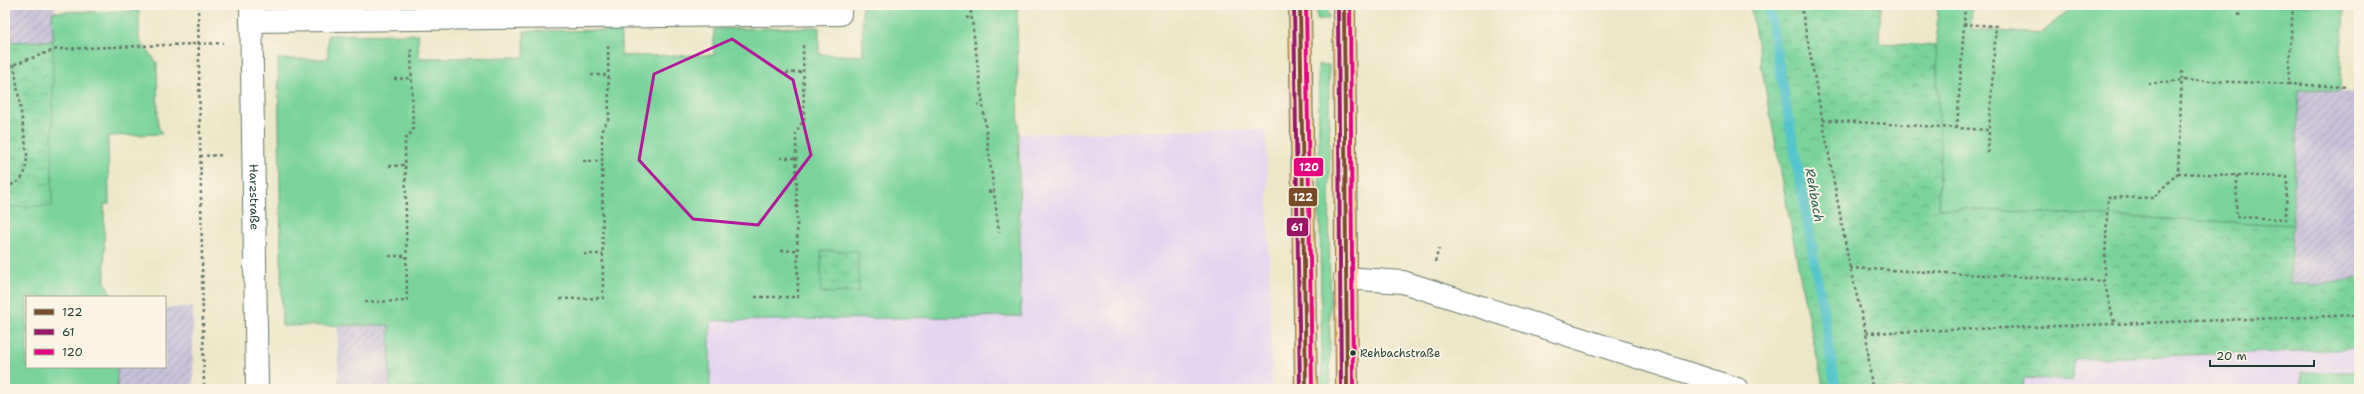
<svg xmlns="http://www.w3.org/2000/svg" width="2364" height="394" font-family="'Shantell Sans',sans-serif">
<defs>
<pattern id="industrial-furrows" width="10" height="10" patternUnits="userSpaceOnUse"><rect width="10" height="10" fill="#c6c0d9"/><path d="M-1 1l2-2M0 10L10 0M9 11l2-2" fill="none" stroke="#a09db1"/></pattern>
<pattern id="park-crowns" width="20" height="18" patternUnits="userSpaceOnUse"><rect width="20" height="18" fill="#7ad49a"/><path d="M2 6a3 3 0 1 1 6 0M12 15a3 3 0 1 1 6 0" fill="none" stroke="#63ad7e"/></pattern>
</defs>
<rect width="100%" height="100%" fill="#fcf5e5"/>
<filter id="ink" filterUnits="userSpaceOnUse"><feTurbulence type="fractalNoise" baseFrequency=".025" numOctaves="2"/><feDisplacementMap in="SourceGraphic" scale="8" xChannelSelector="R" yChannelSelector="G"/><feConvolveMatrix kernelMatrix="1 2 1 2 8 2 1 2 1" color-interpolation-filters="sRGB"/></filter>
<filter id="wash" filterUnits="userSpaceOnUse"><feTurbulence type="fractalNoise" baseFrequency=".012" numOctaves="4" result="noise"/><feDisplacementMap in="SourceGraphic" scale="16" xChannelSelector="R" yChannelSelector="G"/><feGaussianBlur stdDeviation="0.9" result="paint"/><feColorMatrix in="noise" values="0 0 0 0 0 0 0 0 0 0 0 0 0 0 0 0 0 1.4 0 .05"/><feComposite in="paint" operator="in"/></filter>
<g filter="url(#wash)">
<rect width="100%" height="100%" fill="#ede7c9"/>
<path fill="#e4d3f1" d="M1266 129 1272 389H710L709 321 1021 316 1020 134Z
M2359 349V389H2023L2024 378 2073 359Z"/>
<path fill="url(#industrial-furrows)" d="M5 5H55V12H52L53 41 5 42Z
M277 5H332V8L277 9Z
M2299 90 2359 93V278L2319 285 2290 284Z
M193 307V389H117V367H165V308Z
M338 325H389L390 389H338Z"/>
<path fill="#7ad49a" stroke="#4c8867" d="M332 5H729L332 8Z
M862 5H1017L1021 316 710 321V389H390L389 325 282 326 278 59H328V35L418 34 419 58 524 57V31L621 30V56L714 55V29L819 27V54L863 56Z
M1317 5H1328L1329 19H1317Z
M1938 5H1972L1971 29 2041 34 2074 5H2344L2340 92 2299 90 2292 225 1938 208 1940 151 1936 46Z
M139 11V39L157 63 158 126 162 134 108 136 109 204H104L105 281 112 297H27V367H117V389H5V42L53 41 52 12Z
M1318 65H1329L1330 389H1322Z
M2301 372H2359V389H2301Z"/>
<path fill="url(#park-crowns)" stroke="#4c8867" d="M1750 5H1881L1879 43 1936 46 1940 151 1938 208 2292 225 2290 284 2319 285 2359 278V349L2074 359 2073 381 2024 378 2023 389H1824L1805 303Z
M53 41 52 206 5 207V42Z
M821 251H858L859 292 821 293Z"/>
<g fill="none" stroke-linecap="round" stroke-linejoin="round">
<path stroke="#57c4cd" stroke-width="10" d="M1768 5 1816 269 1836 389"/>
</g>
</g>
<g filter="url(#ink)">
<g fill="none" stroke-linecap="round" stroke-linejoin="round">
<g stroke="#677868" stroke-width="24">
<g id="street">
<path id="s1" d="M251 5 257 389"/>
<path d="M251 21 840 14V5"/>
<path d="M1345 278 1403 282 1737 389"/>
</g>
</g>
<g stroke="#677868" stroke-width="24">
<path id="primary" d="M1300 5 1306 389
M1344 5 1347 389"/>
</g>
<path stroke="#677868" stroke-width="2.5" stroke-dasharray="3 3" stroke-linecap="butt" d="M198 5 204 389
M970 5 999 232
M1801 5 1850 268 1866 333 1872 389
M2239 16 2240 5
M966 18 972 17
M5 71 12 65 57 49 223 43
M786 73 804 72
M591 75H608
M394 79 412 78
M2148 84 2182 80 2288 84 2293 5
M2288 84 2348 87
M977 105 983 104
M1823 120 1989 130 1996 26 1964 24 1965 5
M1957 128 1964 24
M1988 153 1989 130
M200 156 224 155
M780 158H796
M583 161H602
M389 166 405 165
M2178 173 2287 177 2286 219 2236 217 2237 175
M5 187C25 181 26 174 27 154L14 64
M988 192 994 191
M781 251 798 250
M584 254H603
M389 256H406
M1435 262 1439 248
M1850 268 2104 281
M755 297H798L796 133 804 119 803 43
M560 299 603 298 602 130 609 118 608 45
M365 302 407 301 405 139 413 131 411 48
M2114 322 2104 281 2108 197 2153 198 2178 173 2182 71
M1866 333 2359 315"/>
<use href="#street" stroke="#fff" stroke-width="22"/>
<use href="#primary" stroke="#f9bf6d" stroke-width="22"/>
<g stroke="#fcf5e5" stroke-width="7">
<path id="bus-1" d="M1300 5 1306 389
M1344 5 1347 389"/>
</g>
<g stroke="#fcf5e5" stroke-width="7">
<path id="bus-2" d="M1294 5 1300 389
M1338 5 1341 389"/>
</g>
<g stroke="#fcf5e5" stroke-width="7">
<path id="bus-3" d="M1306 5 1312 389
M1350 5 1353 389"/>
</g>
<use href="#bus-1" stroke="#7a4b2a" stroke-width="4"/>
<use href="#bus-2" stroke="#981568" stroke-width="4"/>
<use href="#bus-3" stroke="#e5007d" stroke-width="4"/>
</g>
</g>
<path fill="none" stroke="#b5179e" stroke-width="3" stroke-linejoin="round" d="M732 39 793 80 811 155 758 225 693 219 639 160 654 74Z"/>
<circle fill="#1f3d34" stroke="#fcf5e5" stroke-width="1.5" cx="1353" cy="353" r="3.5"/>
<g text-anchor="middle" stroke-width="4" stroke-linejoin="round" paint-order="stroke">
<g font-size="11" fill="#1f3d34" stroke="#fcf5e5" text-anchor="start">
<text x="1360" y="357">Rehbachstraße</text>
</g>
<g font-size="12" fill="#1f3d34" stroke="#fcf5e5">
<text dy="4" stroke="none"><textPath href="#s1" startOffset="192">Harzstraße</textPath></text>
</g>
<g font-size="13" font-style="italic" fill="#2d5f5a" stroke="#fcf5e5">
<text transform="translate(1815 195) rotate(80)" y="5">Rehbach</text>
</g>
</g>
<g stroke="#fcf5e5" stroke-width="1.5">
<rect x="1293" y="157" width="31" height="20" rx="4" fill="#e5007d"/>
<rect x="1288" y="187" width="30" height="20" rx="4" fill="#7a4b2a"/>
<rect x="1286" y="217" width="23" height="20" rx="4" fill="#981568"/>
</g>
<g font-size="11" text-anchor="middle" font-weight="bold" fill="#fff">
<text x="1309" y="171">120</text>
<text x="1303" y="201">122</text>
<text x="1297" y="231">61</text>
</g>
<rect width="2364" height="394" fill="none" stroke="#fcf5e5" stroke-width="20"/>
<rect x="26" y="296" width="140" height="72" fill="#fcf5e5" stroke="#a4ab9e"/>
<rect x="34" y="309" width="20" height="6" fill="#7a4b2a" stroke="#a4ab9e"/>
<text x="62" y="316" font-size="12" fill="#1f3d34">122</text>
<rect x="34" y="329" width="20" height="6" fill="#981568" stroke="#a4ab9e"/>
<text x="62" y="336" font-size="12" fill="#1f3d34">61</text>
<rect x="34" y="349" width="20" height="6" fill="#e5007d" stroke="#a4ab9e"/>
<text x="62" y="356" font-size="12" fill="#1f3d34">120</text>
<path d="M2210 360v6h104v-6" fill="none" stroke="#1f3d34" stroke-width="2"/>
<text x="2216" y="360" font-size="12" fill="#1f3d34" stroke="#fcf5e5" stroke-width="3" paint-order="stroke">20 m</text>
</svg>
